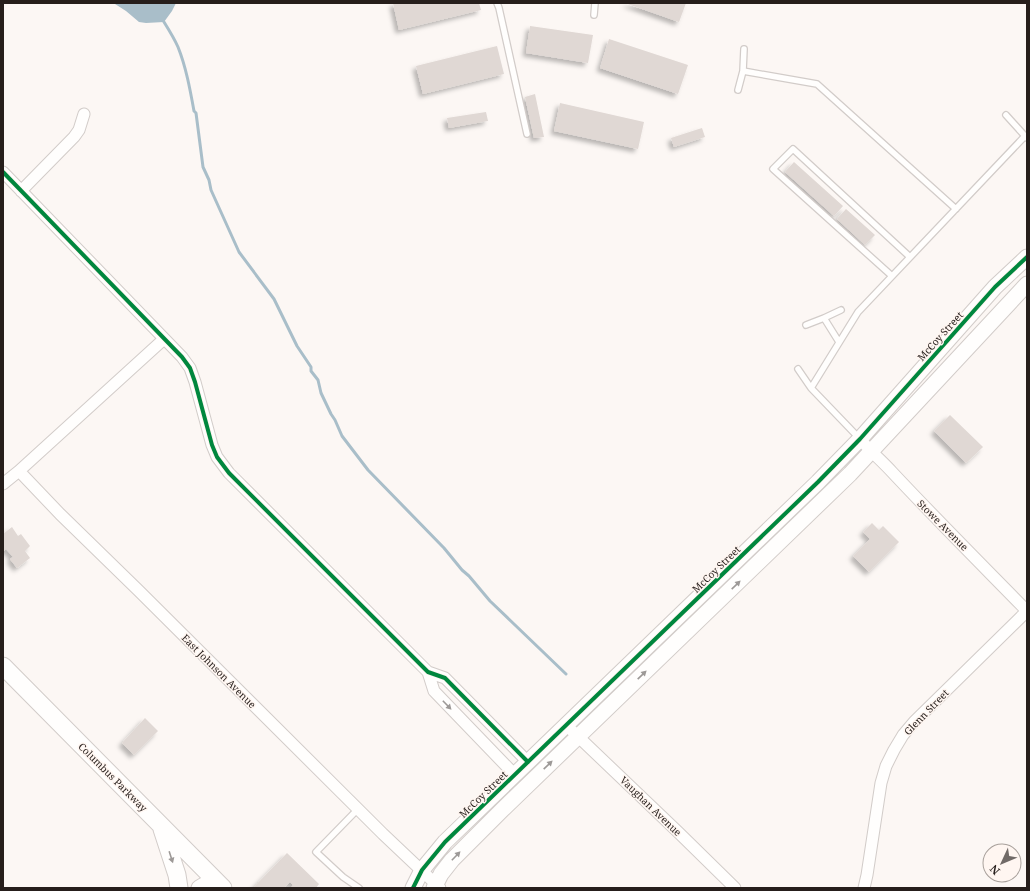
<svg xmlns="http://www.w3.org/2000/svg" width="1030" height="891" font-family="'Noto Serif',serif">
<defs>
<filter id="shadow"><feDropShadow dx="-3.5" dy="3.5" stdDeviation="2" flood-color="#0004"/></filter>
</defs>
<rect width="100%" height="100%" fill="#fcf7f4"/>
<path fill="#a9bec9" d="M97 3H176L172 11 164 22 146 23 139 22 126 11 115 4Z"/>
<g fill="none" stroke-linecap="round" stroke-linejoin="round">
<path stroke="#a9bec9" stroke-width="3" d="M164 22C169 30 174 38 178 47 186 67 190 89 194 111L196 113 203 167 209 180 211 190 239 252 274 299 297 346 311 367V371L318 380 321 393 331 414 335 420 342 436 368 470 444 548 462 570 469 576 490 601 515 625 566 674"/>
</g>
<path fill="#e0d8d4" filter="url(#shadow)" d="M393 3H479L481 10 399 30Z
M625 3H686L679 22Z
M530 26 593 35 588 63 526 53Z
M609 39 688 65 678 94 600 68Z
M497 46 504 74 423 94 416 66Z
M535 94 544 137 534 138 525 97Z
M560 103 644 122 638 149 554 131Z
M486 112 488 121 449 128 447 118Z
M702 128 705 137 674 147 671 138Z
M794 162 843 206 834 216 785 172Z
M846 209 875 235 865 245 837 219Z
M950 415 983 447 966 463 934 431Z
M872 523 879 530 883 526 899 542 869 572 853 556 870 539 863 532Z
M12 527 18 536 21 534 30 546 25 551 30 558 17 568 10 559 13 557 6 549 3 552V534Z
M145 718 158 731 134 755 122 743Z
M287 853 319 884 316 888H291L293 885 290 882 284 888H253Z"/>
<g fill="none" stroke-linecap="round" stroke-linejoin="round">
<g stroke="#d2ccc9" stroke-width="8">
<path id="lane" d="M497 3 499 8 527 134
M594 15 595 3
M743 71 744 49
M738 90 743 71 817 84 956 209
M1006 115 1025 136
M892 276 773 169 793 149 910 257
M824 318 841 310
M806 325 824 318 839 342
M798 369 811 388
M860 439 811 388 858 312 1025 136 1027 138
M358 809 316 852 343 877 359 888"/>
</g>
<g stroke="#d2ccc9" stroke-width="13">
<path id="street" d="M3 172 182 357 190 368 195 382 212 445 217 457 229 473 428 672 445 678 528 762
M21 191 74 137 79 130 84 114
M860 439C870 451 882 461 892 472 936 519 982 565 1027 611
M19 471 164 339
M3 484 19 471 60 514 139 591 383 834 440 888
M428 672 434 691 515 775
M566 725 678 832 735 888
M864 888 867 875 881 783 886 766 894 750 903 735 914 722 1027 611"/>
</g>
<g stroke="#d2ccc9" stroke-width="17">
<path id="secondary" d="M199 888 204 885 218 883 217 888
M413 888 422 870 445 842 818 482 860 439 995 287 1027 257
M434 888 441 874 452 860 502 810 850 474 1027 284"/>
</g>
<g stroke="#d2ccc9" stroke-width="19">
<path id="primary" d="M3 666 223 888
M162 829 177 875 179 888"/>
</g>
<use href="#lane" stroke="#fffefd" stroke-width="5.5"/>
<use href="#street" stroke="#fffefd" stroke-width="11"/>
<use href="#secondary" stroke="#fffefd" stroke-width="15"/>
<use href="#primary" stroke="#fffefd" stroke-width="17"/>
<g stroke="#fff6f1" stroke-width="6">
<path id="cycleway" d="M3 172 182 357 190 368 195 382 212 445 217 457 229 473 428 672 445 678 528 762
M413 888 422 870 445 842 818 482 860 439 995 287 1027 257"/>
</g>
<use href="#cycleway" stroke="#00873e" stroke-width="4"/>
</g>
<defs><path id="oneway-solid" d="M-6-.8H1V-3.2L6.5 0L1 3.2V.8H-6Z"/></defs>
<g fill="#9d9997">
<use href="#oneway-solid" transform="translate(736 585) rotate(-44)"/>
<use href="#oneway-solid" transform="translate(642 675) rotate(-44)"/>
<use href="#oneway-solid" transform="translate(447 705) rotate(46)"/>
<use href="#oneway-solid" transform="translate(548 765) rotate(-44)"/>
<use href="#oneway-solid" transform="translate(456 856) rotate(-46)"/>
<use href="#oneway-solid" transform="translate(171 857) rotate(72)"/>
</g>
<g text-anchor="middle" stroke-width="3" stroke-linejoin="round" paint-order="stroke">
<g font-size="10" fill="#261e1b" stroke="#fff6f1">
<text transform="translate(940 336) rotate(-48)" y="4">McCoy Street</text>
<text transform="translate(943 525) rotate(45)" y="4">Stowe Avenue</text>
<text transform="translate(716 569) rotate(-44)" y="4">McCoy Street</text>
<text transform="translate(219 671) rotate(45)" y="4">East Johnson Avenue</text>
<text transform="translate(926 712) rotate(-46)" y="4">Glenn Street</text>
<text transform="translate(113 777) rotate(45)" y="4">Columbus Parkway</text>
<text transform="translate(483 794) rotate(-44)" y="4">McCoy Street</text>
<text transform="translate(651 806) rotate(44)" y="4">Vaughan Avenue</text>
</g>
</g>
<rect width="1030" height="891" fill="none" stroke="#261e1b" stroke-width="8"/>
<g transform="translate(1002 863) rotate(226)"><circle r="19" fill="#fff6f1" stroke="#a8a09b"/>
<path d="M0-3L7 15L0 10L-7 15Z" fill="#716a67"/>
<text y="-6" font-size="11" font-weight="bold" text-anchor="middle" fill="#261e1b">N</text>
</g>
</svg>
